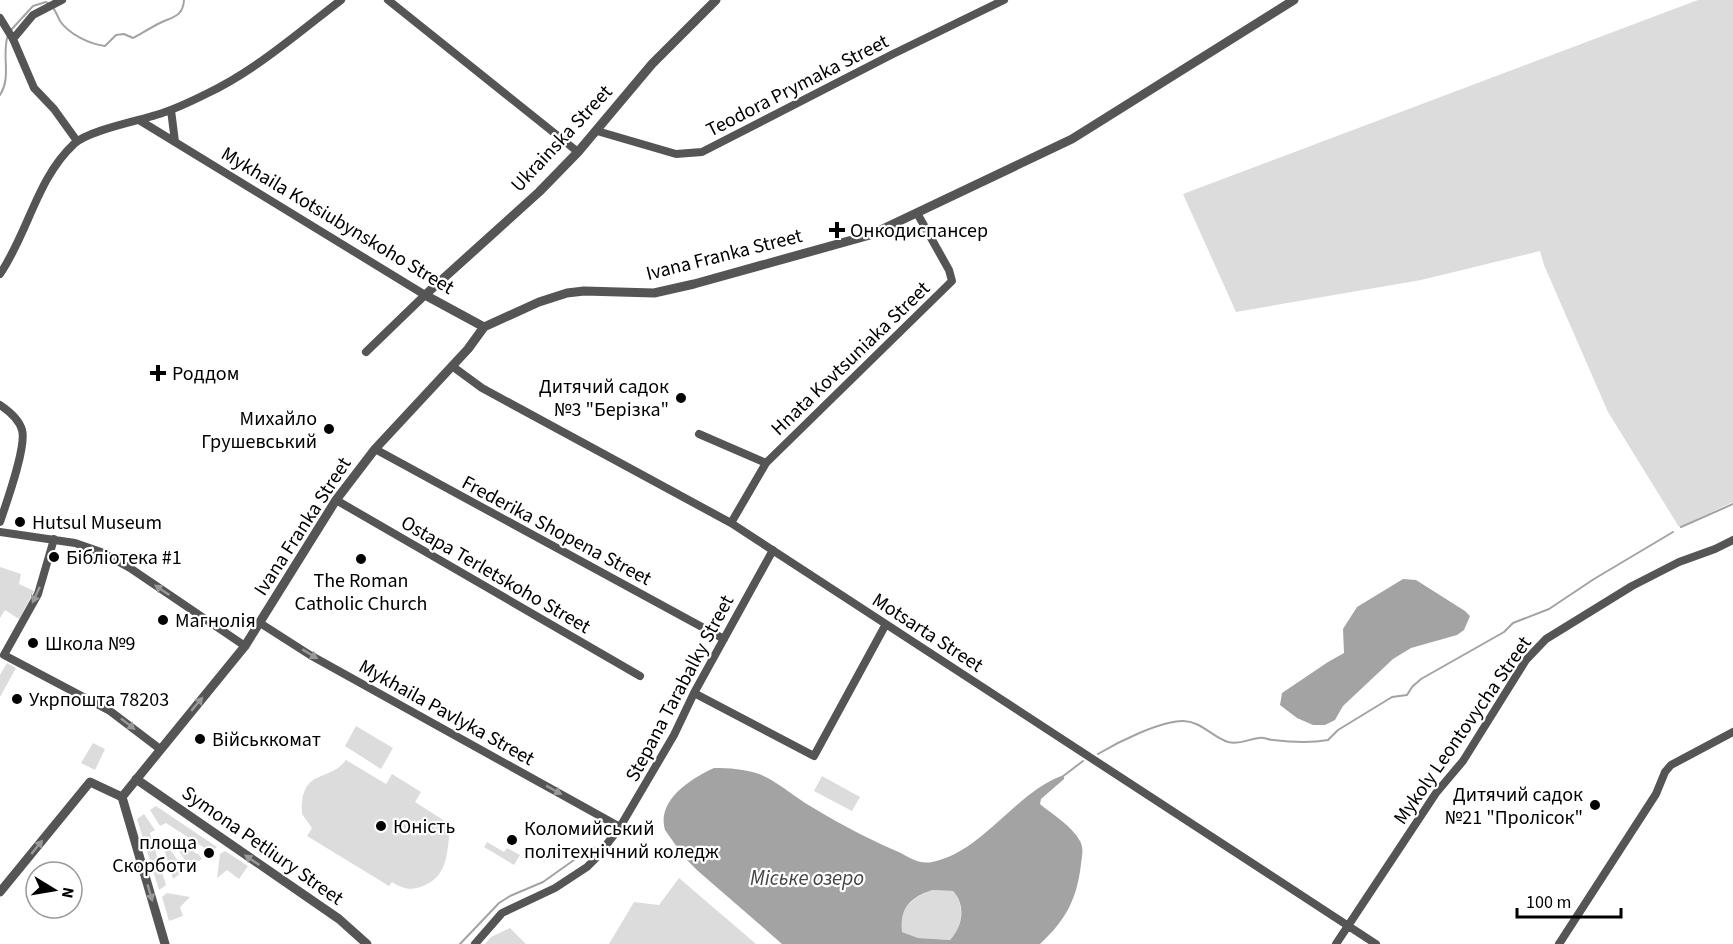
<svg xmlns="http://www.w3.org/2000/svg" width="1733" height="944" font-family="'Source Sans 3',sans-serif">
<rect width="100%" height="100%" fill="#fff"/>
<path fill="#dcdcdc" d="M1698 0H1733V502L1679 527 1608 412 1544 265 1540 251 1421 280 1236 312 1183 194Z
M0 567 21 574 19 584 34 591 19 619 5 610 0 618Z
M7 663 16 668 0 697V675Z
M356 726 393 748 381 769 345 746Z
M93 743 105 749 95 770 81 763Z
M346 760 386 784 392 774 421 792 415 802 451 825C446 848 451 875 423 886 411 891 403 889 392 882L389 886 307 836 312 828 302 814C300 767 329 783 346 760Z
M822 776 860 797 852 811 814 791Z
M156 806 217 847 211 852 166 823 160 826 150 810Z
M144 814 155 830 150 833 166 885 159 890 137 819Z
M173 838 199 855 202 859 190 867 171 840Z
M487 842 504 852 507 848 520 855 514 865 484 847Z
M165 843 185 870 173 879 163 845Z
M225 851 248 866 239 879 227 870 217 878 220 854Z
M679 878 756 944H609L634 902 659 905Z
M932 890 953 891C965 905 963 926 950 940L918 938 902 932C900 907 910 899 932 890Z
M167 893 190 897 180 907 183 916 169 921 162 897Z
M510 928 526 944H485L491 937Z"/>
<path fill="#a3a3a3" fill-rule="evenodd" d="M1403 579 1416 580 1465 611 1470 616 1464 630 1457 635 1411 648 1393 659 1343 706 1335 720 1325 725H1313L1297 718 1280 705 1282 693 1328 662 1344 653 1343 629 1357 607Z
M714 768C730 768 744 769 759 774 776 781 790 793 805 803 833 820 864 837 894 850 907 855 917 865 932 862 983 852 1015 792 1064 775V779L1041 799 1040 804C1053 815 1072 826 1080 841 1084 848 1082 856 1081 864 1077 899 1066 920 1040 944H782L698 871 684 857 665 830C656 800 692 778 714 768ZM932 890 953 891C966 905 963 926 950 940L918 938 902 932C900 907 910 898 932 890Z"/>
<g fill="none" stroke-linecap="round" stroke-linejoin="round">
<path stroke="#a3a3a3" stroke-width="2" d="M11 30 33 6 46 2C54 6 56 13 60 21 69 34 89 44 105 46L116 35 124 34 133 38C142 33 152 27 160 23 172 17 183 17 184 0
M0 95C12 77 1 54 8 35
M1681 527 1733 504
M1098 754C1118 742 1160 721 1183 721 1201 721 1212 737 1228 742 1241 745 1248 739 1259 738 1264 737 1269 740 1273 740 1290 742 1311 743 1328 740L1338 730 1392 697 1407 695 1412 687 1421 679 1504 632 1513 623 1549 609 1594 579 1673 532
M1062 777 1083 761
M460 944 499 903 510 896 543 882 588 850 598 847"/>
<path stroke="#555" stroke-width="8" d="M388 0 578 152
M0 18 13 39 34 88 54 109 77 141
M13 39 33 15 62 0
M171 110 175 142
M139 120 425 295 366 352
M597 131 676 154 702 152 891 55 1004 0
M0 274C28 233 37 178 74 144 87 131 137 121 156 115 173 110 190 102 206 94 255 71 298 33 341 0
M452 366 482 388 731 523 1376 944
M0 405C9 411 19 419 22 430 27 446 6 504 0 522
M699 434 766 463
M375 449 724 639
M336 500 640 676
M731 523 766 463 952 281 949 270 917 213
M0 532 75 543 101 552 130 568 245 646
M54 539 38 594 4 655 110 711 160 749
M260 623 310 655 620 827
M694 693 814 756 886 624
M475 944 502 913 555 888 587 867 597 857 620 827 674 735 694 693 773 550
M1336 944 1436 793 1463 761 1526 660 1546 639 1632 586 1679 562 1715 549 1733 540
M1559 944 1656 794 1665 772 1671 765 1733 732"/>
<path stroke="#555" stroke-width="9" d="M484 327 425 295 539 192 578 152 652 64 716 0
M136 779 339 919 367 944
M122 797 245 646 336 500 375 449 468 349 484 327 539 302 567 293 584 291 654 293 694 284 870 235 1072 139 1294 0
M122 797 165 944
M0 892 90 782 122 797"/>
</g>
<defs><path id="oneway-solid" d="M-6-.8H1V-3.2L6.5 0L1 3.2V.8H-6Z" transform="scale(1.5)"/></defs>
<g fill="#999">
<use href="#oneway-solid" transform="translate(162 590) rotate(-146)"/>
<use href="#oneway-solid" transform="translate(36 595) rotate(115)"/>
<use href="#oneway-solid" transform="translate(310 654) rotate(31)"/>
<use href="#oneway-solid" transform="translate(197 704) rotate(-50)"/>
<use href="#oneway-solid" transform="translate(128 724) rotate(38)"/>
<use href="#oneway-solid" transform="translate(554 790) rotate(29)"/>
<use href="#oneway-solid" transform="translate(37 847) rotate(-51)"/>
<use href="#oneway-solid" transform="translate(252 860) rotate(-146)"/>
<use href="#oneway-solid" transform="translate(150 893) rotate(74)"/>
</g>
<g fill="#000" stroke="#fff" stroke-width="2">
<path d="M834 221h6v6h6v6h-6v6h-6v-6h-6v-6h6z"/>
<path d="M155 364h6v6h6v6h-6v6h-6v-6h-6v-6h6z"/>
<circle cx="681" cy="398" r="6"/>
<circle cx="329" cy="429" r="6"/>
<circle cx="20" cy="522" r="6"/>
<circle cx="54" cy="557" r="6"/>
<circle cx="361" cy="559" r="6"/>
<circle cx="163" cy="620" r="6"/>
<circle cx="33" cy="643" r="6"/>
<circle cx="17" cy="699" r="6"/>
<circle cx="200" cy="739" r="6"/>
<circle cx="1595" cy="805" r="6"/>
<circle cx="381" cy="826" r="6"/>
<circle cx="512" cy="840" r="6"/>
<circle cx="209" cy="853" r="6"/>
</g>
<g text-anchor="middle" stroke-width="4.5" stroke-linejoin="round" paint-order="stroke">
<g font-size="20" fill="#000" stroke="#fff">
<text transform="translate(797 85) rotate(-27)" y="7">Teodora Prymaka Street</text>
<text transform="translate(561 138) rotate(-47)" y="7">Ukrainska Street</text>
<text transform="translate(338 220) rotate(31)" y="7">Mykhaila Kotsiubynskoho Street</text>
<text transform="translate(724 254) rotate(-14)" y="7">Ivana Franka Street</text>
<text transform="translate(850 358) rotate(-44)" y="7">Hnata Kovtsuniaka Street</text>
<text transform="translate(302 526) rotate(-57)" y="7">Ivana Franka Street</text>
<text transform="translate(557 530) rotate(28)" y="7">Frederika Shopena Street</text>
<text transform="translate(496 574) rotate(30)" y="7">Ostapa Terletskoho Street</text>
<text transform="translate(928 632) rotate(33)" y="7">Motsarta Street</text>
<text transform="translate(679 688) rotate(-62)" y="7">Stepana Tarabalky Street</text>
<text transform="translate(447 712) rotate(29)" y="7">Mykhaila Pavlyka Street</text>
<text transform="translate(1462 730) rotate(-55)" y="7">Mykoly Leontovycha Street</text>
<text transform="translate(263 845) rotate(35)" y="7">Symona Petliury Street</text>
</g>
<g font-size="20" fill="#000" stroke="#fff" text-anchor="start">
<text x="850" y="237">Онкодиспансер</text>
<text x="172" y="380">Роддом</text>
<text x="669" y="393" text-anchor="end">Дитячий садок<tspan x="669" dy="23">№3 "Берізка"</tspan></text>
<text x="317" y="425" text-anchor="end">Михайло<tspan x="317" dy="23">Грушевський</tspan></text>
<text x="32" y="529">Hutsul Museum</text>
<text x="66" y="564">Бібліотека #1</text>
<text x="361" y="587" text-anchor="middle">The Roman<tspan x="361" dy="23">Catholic Church</tspan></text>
<text x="175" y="627">Магнолія</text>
<text x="45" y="650">Школа №9</text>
<text x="29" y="706">Укрпошта 78203</text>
<text x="212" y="746">Військкомат</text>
<text x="1583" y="801" text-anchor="end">Дитячий садок<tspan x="1583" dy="23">№21 "Пролісок"</tspan></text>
<text x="393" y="833">Юність</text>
<text x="524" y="835">Коломийський<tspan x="524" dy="23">політехнічний коледж</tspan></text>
<text x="197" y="849" text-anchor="end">площа<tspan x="197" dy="23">Скорботи</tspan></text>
</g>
<g font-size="21" font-style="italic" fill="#444" stroke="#fff">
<text x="807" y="885">Міське озеро</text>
</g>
</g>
<g transform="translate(54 890) rotate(101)"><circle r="28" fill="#ffffff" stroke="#999999" stroke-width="1.5"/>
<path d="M0-4.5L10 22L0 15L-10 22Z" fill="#000000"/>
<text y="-9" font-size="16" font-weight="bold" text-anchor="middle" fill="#000000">N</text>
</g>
<path d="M1517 908v9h104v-9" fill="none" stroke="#000000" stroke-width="3"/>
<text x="1526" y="908" font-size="18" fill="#000000" stroke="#ffffff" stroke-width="4.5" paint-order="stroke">100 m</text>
</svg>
